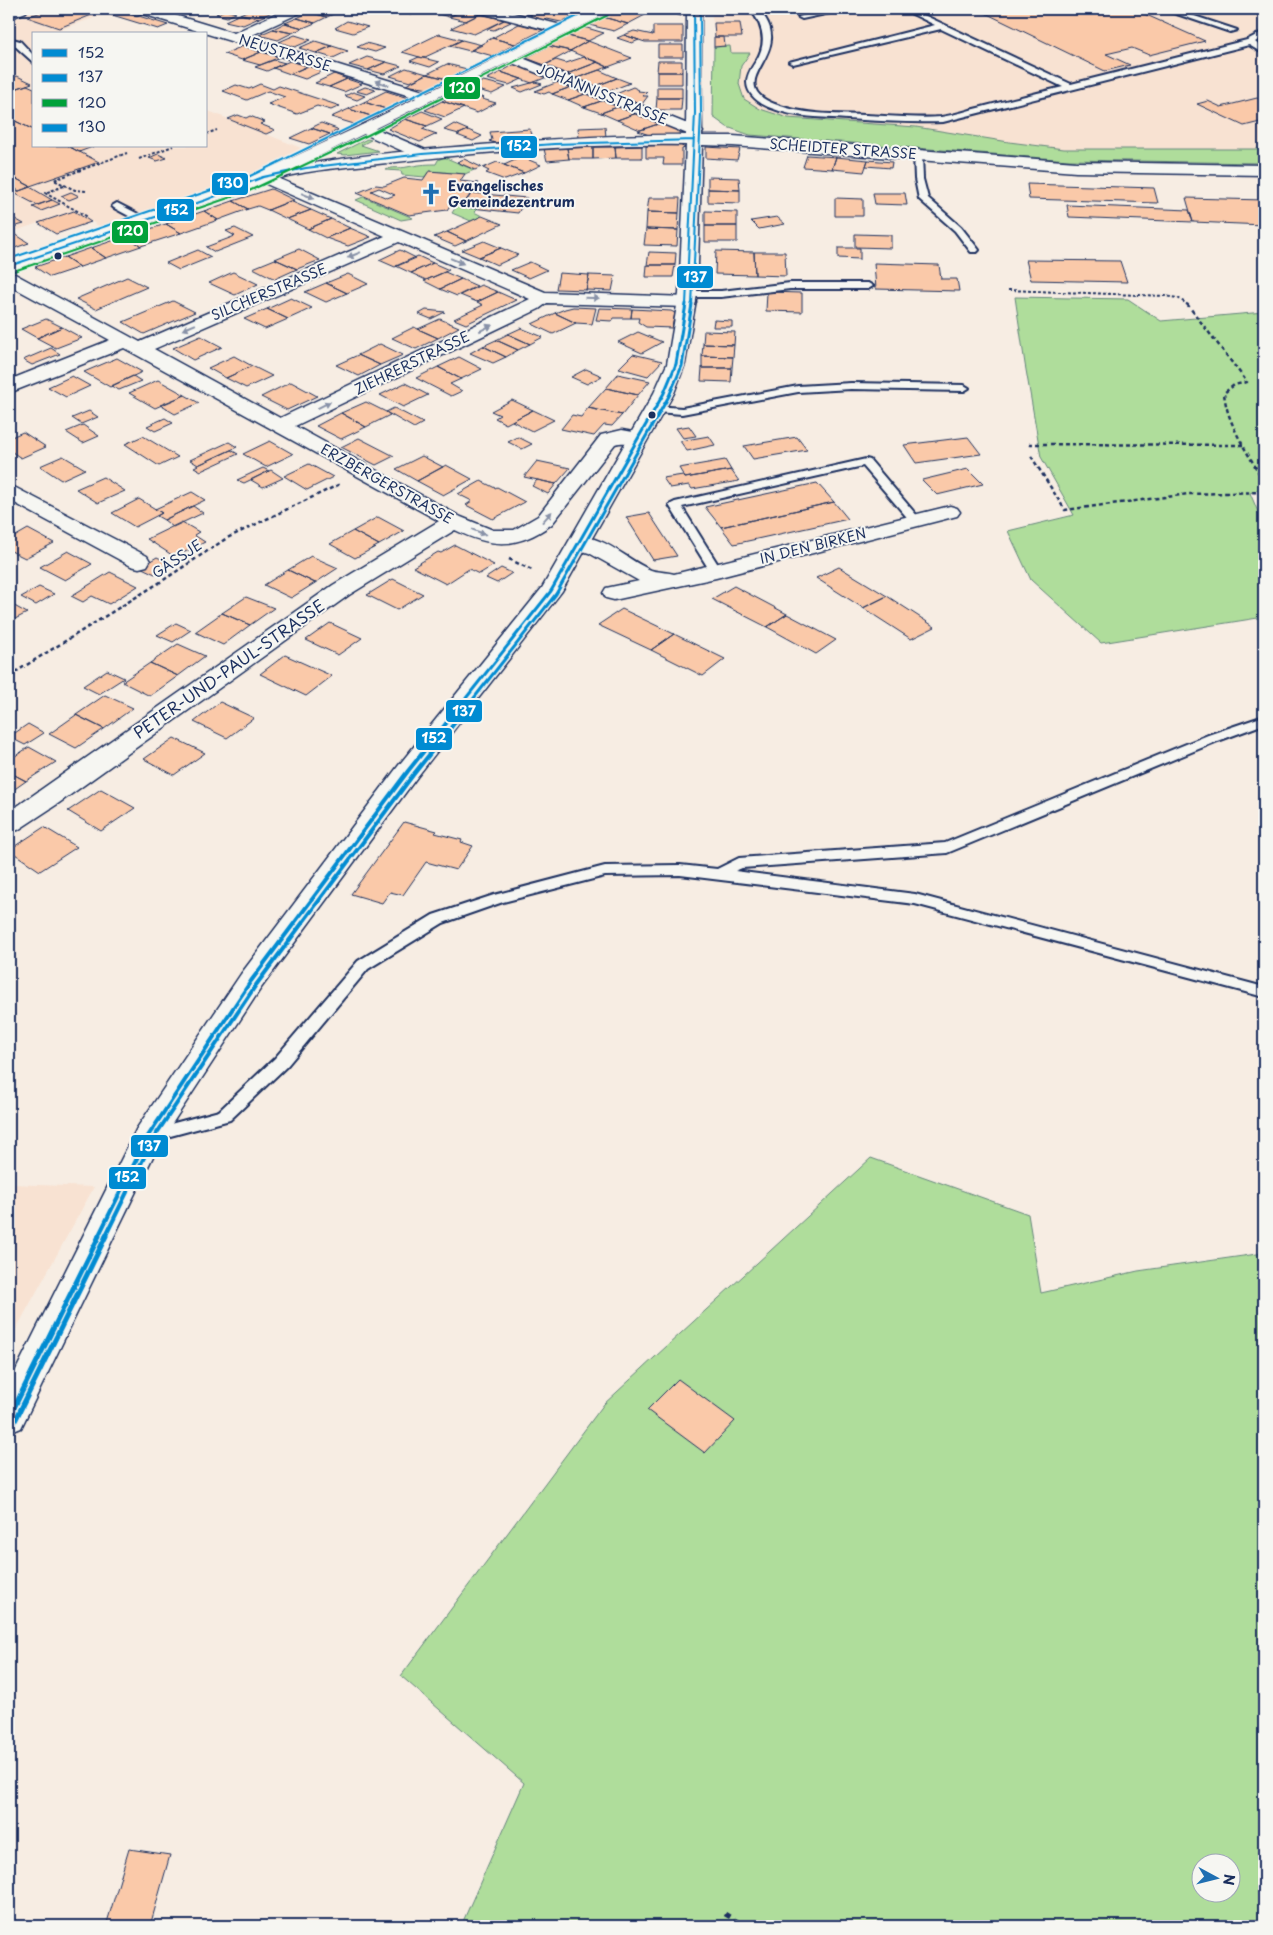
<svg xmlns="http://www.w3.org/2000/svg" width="1273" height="1935" font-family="'Playpen Sans',sans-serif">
<rect width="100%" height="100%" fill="#f7ede3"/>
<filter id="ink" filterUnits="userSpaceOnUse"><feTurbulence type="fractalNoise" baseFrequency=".02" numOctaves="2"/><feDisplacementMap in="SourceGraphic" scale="10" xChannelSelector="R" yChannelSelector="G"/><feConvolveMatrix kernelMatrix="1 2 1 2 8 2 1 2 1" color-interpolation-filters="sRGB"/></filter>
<g filter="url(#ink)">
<path fill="#f8e2d2" d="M35 9H118L49 34H34V146H206V110L301 148 243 179 102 228 74 211 9 233V22Z
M711 9H1264V163L1069 160 750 135 736 131 713 117 715 37Z
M9 1184 94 1187 9 1342Z"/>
<path fill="#afdd9b" stroke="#65867c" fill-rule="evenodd" d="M730 46 731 53H750L741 66 739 84 744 99 760 109 788 118 916 127 1009 142 1064 149H1264V163L1069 160 750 135 727 127 713 117 714 47Z
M367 139 371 140 361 145 379 151 345 155 337 154Z
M444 157 474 170 465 174 429 171 425 177 402 175 401 171 386 170C393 166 399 169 407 167 418 165 424 164 436 164L438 160Z
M363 197H364L413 218 401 220 356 200Z
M459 202H465L463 207 477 209 474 212 482 216 471 221 452 213Z
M1015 297 1128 299 1161 321 1264 312V487L1250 493 1264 526V617L1101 643 1031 580 1008 531 1074 515 1041 457 1025 364Z
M871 1158 1028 1214 1041 1293 1138 1271 1264 1253V1926H461L524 1783 401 1676 604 1404ZM1200 1862H1230V1892H1200Z"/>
<path fill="#fac9a9" stroke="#1b2f5e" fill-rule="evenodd" d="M50 9H101L104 10 59 28 27 17Z
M251 9H264L274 11 259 18 240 14Z
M317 9H336L342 10 327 17 309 12Z
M412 9 422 10 411 15 403 13Z
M439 9H459L463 10 449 17 431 12Z
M533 9H558L577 14 561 22 547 19 544 20 528 17 532 15 525 13Z
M558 9H587L577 14Z
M660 9H674L681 12V16Z
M785 9H817L791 13Z
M977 9H1133L1205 41 1149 55 1132 48 1106 54 1130 65 1105 71Z
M119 10 168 25 158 29 109 14Z
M225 10 236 13 227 17 216 14Z
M463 10 476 13 480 14 466 21 449 17Z
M617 11 628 13 631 11 645 15 628 24 603 17Z
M309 12 327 17 315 23 297 18Z
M240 14 259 18 243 25 225 21Z
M480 14 504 20 474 34 451 28Z
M603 17 628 24 614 31 589 25Z
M297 18 315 23 303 28 285 23Z
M504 20 511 22 494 30 487 29Z
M347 21 368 27 353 33 335 28Z
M285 23 303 28 292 33 273 29Z
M714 23H740L742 37H715Z
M519 24 543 30 515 44 492 38Z
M653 26H683V42H645L624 35 634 31 653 35Z
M584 28H587L604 33 588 41 568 36Z
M273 29 292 33 278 40 259 35Z
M439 34 462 40 423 58 402 52Z
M295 35 311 40 295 47 279 42Z
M624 35 639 40 632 43 617 38Z
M568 36 588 41 570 51 549 46Z
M714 37H724L725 46 714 47Z
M492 38 515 44 493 56 471 50Z
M462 40 482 45 470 51 450 46Z
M315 41 332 46 316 53 299 48Z
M588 41 632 58 608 67 570 51Z
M366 43 385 48 375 52 357 47Z
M658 45H683V57H658Z
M243 46 261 52 242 60 224 54Z
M332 46 348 51 333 58 316 53Z
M549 46 571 51 545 65 526 58Z
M261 52 280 57 260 65 242 60Z
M367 57 386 62 368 70 349 65Z
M419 57 439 62 430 67 410 61Z
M584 57 598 62 567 74 545 65 556 60 566 63Z
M274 60 285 63 267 71 255 67Z
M290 61 308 66 290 74 273 68Z
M658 61H682V72H657Z
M386 62 401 66 384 74 368 70Z
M598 62 608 67 577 78 567 74Z
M447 64 467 69 447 79 427 74Z
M515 64 535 72 547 77 532 83 501 72Z
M308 66 323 71 305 79 290 74Z
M406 68 427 74 410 82 390 76Z
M599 70 617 78 596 86 577 78Z
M501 72 522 79 509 85 487 79Z
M657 72H682V84H657Z
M334 74 347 79 329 87 315 83Z
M427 74 447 79 429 89 406 85Z
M17 76 32 83 9 91V79Z
M617 78 630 83 609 91 596 86Z
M347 79 362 84 344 92 329 87Z
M483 81 492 83 506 87 492 94 470 88Z
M535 82 542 84 522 92 513 88Z
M558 82 571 87 552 94 549 92 544 94 535 91Z
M260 84 273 89 279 86 340 106 331 110 317 106 297 114 268 104 285 97 268 91 247 100 223 91 236 85 249 89Z
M27 85 34 88V128L32 129 9 118V91Z
M365 87 376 90 367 94 356 91Z
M571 87 588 93 568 100 552 94Z
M633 87 639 90 638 91 647 92 643 96H648L642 104 616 94Z
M657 87H682V98H657Z
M386 91 408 98 386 109 364 102Z
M461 91 484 98 482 99 496 103 477 113 442 101Z
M353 92 365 96 357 100 345 96Z
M588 93 604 100 584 107 568 100Z
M657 98H682L681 110H656Z
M1257 98 1264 101V121L1244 126 1197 104 1208 101 1221 107Z
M604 100 620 106 601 113 584 107Z
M442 101 464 108 445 117 425 110Z
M364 102 386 109 371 116 349 109Z
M620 106 637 113 617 120 601 113Z
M349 109 371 116 354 124 331 117Z
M422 111 442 119 427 126 405 119Z
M637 113 661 123 640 130 617 120Z
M238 115 246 118 250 116 265 122 260 124 275 130 266 134 228 119Z
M9 118 34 130V146H68L99 162 30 186 9 175Z
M405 119 427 126 422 129 437 134 420 142 388 129Z
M321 123 337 129 338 130 330 134 311 128Z
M661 123 682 131 683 134 652 136 638 131Z
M454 124 468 130 459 134 444 130Z
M605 127 606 137 579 138 578 128Z
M311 128 330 134 309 144 290 138Z
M530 129 534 140 495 143 489 141 492 140 490 132Z
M468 130 482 136 473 141 457 135Z
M680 145 685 148 682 149V165H663L664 158H646V146Z
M68 146H95L79 152Z
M642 146V158H616L615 147Z
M593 147V159H569L567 148Z
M593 147H615L616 158 593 159Z
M706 147 740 149 737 160 706 158Z
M567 148 569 159 547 161 544 149Z
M158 154 167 158 157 161 149 158Z
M807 155 836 157 832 169 803 167Z
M522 157 541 165 524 173 504 165Z
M836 157 868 160 864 172 832 169Z
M464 159 481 167 475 170 457 162Z
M868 160 892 162 891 168 866 166Z
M497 162 504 165 524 173 505 180 486 173 489 171 483 168Z
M429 171 465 174 460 181 478 183 465 202 453 201 447 210 409 215 357 193 376 185 384 186 404 178 423 180ZM379 188 395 195 387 198 371 191Z
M9 175 30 186V187L19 191 9 185Z
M708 177 739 178 740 190 708 189Z
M1027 184 1154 188 1158 203 1029 199Z
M30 187 52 200 37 205 14 193Z
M271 189 294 200 268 210 258 206 248 209 233 201Z
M708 189 740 190V203L708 202Z
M71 192 79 196 69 200 61 196Z
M472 193 527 198 518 213 462 207Z
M873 193H905L907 205 875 204Z
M649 198H680L679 213 647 212Z
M835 198 863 199V216H835Z
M1186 198 1264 200V225L1193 222Z
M52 200 60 204 41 211 33 207Z
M233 201 248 209 218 220 204 211Z
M290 201 311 210 287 219 268 210Z
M1067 205 1189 210 1193 222 1069 217Z
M311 210 331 219 308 229 287 219Z
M74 211 91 222 56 234 38 223Z
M204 211 218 220 181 233 166 224Z
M705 211 737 212V226H705Z
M647 212 679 213 678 230 646 229Z
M482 216 502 224 466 241 447 232Z
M777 217 785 224 759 229 751 221Z
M15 219 24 224 9 228V221Z
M331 219 350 228 326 238 308 229Z
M166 224 181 233 141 246 127 236Z
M705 226H737V242H705Z
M235 228 253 237 215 252 206 247 235 236 226 231Z
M350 228 371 237 348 246 326 238Z
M646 229 678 230 677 246 644 245Z
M12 232 21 238 29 243 9 250V233Z
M447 232 466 241 455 246 434 237Z
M855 234 891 235V248L855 247Z
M127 236 141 246 106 258 91 248Z
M484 241 501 248 479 257 462 250Z
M91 248 106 258 80 267 65 257Z
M501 248 518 255 497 265 479 257Z
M838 248H860V259L838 258Z
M299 249 320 260 297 269 275 259Z
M198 250 211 257 179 270 166 263Z
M400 250 416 258 395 267 379 260Z
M716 251 754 252 755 275 715 274Z
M649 252 676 253 675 265H647Z
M754 252H785L786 276 755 275Z
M418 256 433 263 411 273 396 266Z
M65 257 80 267 50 277 35 267Z
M275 259 297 269 275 279 253 268Z
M1026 260 1120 261 1127 282 1031 280Z
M530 262 547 270 529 278 511 270Z
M433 263 449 270 426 280 411 273Z
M874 263 939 265 941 279H957L959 291 876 289Z
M647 265H675L673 277H646Z
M233 272 258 284 235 295 209 283Z
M445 272 461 279 440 289 424 281Z
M559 273 589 275 586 290 556 289Z
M348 274 368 284 347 293 326 283Z
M589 275 615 276 612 291 586 290Z
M127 277 147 287 96 309 76 299Z
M461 279 477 286 457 296 440 289Z
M326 283 347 293 326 302 305 292Z
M481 285 498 292 477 302 460 295Z
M498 292 516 300 466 324 454 319 483 305 477 302Z
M767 292 802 293V312L766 311Z
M291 298 312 308 288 319 267 309Z
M173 301 195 312 144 334 123 322Z
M573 307 596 308 592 324 576 323 555 313 565 309Z
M599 308 632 309 631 318H614L612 321 596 320Z
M267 309 288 319 265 329 244 319Z
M632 309 671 311 675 313 672 328 646 327 638 322 639 318H631Z
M426 310 445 312 431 319 419 314Z
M555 313 576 323 553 334 532 324Z
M46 319 62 327 37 338 21 329Z
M440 319 459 327 438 338 418 329Z
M714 320 732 321V327H713Z
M62 327 82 338 56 348 37 338Z
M414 327 418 329 438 338 416 349 392 338Z
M521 328 543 337 530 344 508 334Z
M704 331 735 332 734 345 703 344Z
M638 332 662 342 642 353 618 342Z
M508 334 530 344 518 350 496 340Z
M201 336 222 347 193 360 173 348Z
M496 340 518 350 506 357 483 346Z
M380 344 403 355 380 365 358 355Z
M703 344 734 345 733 357 702 356Z
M483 346 506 357 493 363 470 353Z
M51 348 60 354 32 365 23 360Z
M633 354 662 361 648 376 619 368Z
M358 355 380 365 359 376 336 365Z
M234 356 252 366 226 378 208 368Z
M702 356 733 357 732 368H702Z
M459 357 482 369 461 379 438 367Z
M117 358 142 372 110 387 84 372Z
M252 366 272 376 246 388 226 378Z
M438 367 461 379 450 384 462 391 451 396 416 378Z
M702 368H732L731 382 701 381Z
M586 369 602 376 587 384 571 377Z
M618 374 650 381 638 395 606 388Z
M72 376 90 386 66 397 48 387Z
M133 376 141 381 119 390 111 386Z
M158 380 185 395 155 408 129 393Z
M291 382 317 396 287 410 261 397Z
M405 383 428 395 403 407 380 395Z
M606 388 638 395 622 415 588 408Z
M185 395 199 403 175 414 160 405Z
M512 400 533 410 506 424 495 418 500 415 491 411Z
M366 402 386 412 390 415 366 427 341 413Z
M394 408 423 423 414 428 386 412Z
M588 408 622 415 612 426 604 425 594 436 561 429 572 415 581 417Z
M533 410 554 420 532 431 512 421Z
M89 411 98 417 81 424 72 418Z
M341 413 366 427 341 439 316 426Z
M165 418 173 423 155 431 147 426Z
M83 425 99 436 83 443 66 432Z
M689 426 696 436 683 438 676 428Z
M23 432 46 447 21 458 9 450V438Z
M143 436 178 457 159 466 125 444Z
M709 436 715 445 687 451 680 441Z
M518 437 532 444 522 449 508 442Z
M797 437 807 450 753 459 744 446Z
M968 437 981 454 916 463 904 445Z
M359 438 394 456 376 465 341 447Z
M270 441 293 454 266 467 243 454Z
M229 442 237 447 198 465 190 460Z
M231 450 238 454 201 471 194 467Z
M63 456 85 469 61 480 40 466Z
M422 456 443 467 417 481 396 469Z
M725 460 731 470 685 478 679 468Z
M537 461 570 468 556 484 524 477Z
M309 464 333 477 307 490 284 476Z
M446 465 472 479 443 495 417 481Z
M263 468 269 471 244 483 237 480Z
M968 469 983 484 937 495 922 480Z
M271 470 283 478 263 487 251 480Z
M731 470 739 481 692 489 689 485 670 488 663 478 683 475 685 478Z
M103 477 125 491 98 503 76 489Z
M537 480 556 484 548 494 532 486Z
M481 481 495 488 497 487 525 502 493 519 466 505 472 501 458 494Z
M817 483 834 502 721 527 705 507Z
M192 492 205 500 164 520 157 516 162 513 155 509Z
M139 499 162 513 135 527 112 513Z
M834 502 848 519 734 544 721 527Z
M193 506 203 513 173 527 164 520Z
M649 513 677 556 653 560 626 517Z
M378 517 404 531 379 545 353 531Z
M182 522 199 532 194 535 205 542 175 557 147 539Z
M28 529 54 543 25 558 9 550V540Z
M353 531 379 545 355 558 330 544Z
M455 545 494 565 479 574 469 569 446 584 413 567 438 552 441 553Z
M68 551 92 564 65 580 40 567Z
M311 556 338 568 315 583 288 570Z
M157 557 171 564 155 574 140 567Z
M839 567 887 596 863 608 816 578Z
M501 568 512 573 497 583 486 578Z
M288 570 315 583 291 598 264 585Z
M110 572 138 586 109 604 92 596 83 602 71 596Z
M393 579 423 594 397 610 367 595Z
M734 586 787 614 767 627 712 599Z
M39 587 54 594 36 605 21 597Z
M887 596 935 627 911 639 863 608Z
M246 597 274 608 250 625 222 613Z
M9 603 27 613 9 622Z
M622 609 674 634 651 650 598 625Z
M222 613 250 625 223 645 195 632Z
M787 614 836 640 816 654 767 627Z
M176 623 191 630 173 642 157 635Z
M330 623 362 638 338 655 306 640Z
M674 634 725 659 703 676 651 650Z
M178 644 205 656 178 676 150 663Z
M285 655 332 676 306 696 260 674Z
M150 663 178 676 150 696 122 682Z
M107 670 124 678 99 694 83 686Z
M105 695 133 708 104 729 76 715Z
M220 702 254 718 227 738 194 722Z
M76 715 104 729 76 748 49 734Z
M28 724 44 733 25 745 9 737Z
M174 738 205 753 174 775 144 759Z
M29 747 56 762 26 781 9 772V760Z
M9 772 26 781 9 793Z
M101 789 135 808 101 831 68 811Z
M404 822 437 831 435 833 462 840 461 842 473 846 456 870 426 862 403 895 390 892 382 903 351 894Z
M44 827 77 847 40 871 9 850Z
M678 1379 735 1421 705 1453 647 1410Z
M129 1849 170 1855 150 1926H106Z"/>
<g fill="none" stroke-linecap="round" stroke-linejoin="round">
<g stroke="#1b2f5e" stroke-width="4">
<path id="lane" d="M750 9H758C794 47 743 70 757 92 763 101 777 105 787 108 812 115 840 114 866 115 891 116 916 119 941 117 955 115 969 110 982 107 1009 100 1036 93 1063 87L941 29 793 64 789 62 935 25 902 9H911L1071 84 1247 40 1264 31V36L1255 42 1264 49V54L1249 45 943 122C911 123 879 121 847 119 822 117 795 118 771 108 760 104 747 95 747 82 747 74 752 67 756 61 768 42 763 25 750 9Z
M834 9H849L802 19 798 17Z
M1162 9H1173L1237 30 1230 32Z
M1253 9 1264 10V15Z
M9 38 20 41 34 56V63L14 45 9 43Z
M918 151 922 154 923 179 928 198 961 227 979 250 977 252H971L955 231 919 199 915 179 914 154Z
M117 203 148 219 150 221 148 223H142L114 208 112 206Z
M790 283H868L873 286 868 289H790L721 297H688L683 294 688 291H721Z
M851 383 964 385 969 388 964 391 851 389 798 392 682 414 656 412 651 409 656 406 682 408 798 386Z
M866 459 870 460 919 518 921 520 919 522H911L863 466 682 507 722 571 716 575 710 571 669 505 675 502Z
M1264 716V724L1218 741 947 853 742 868 735 871 915 894 1264 987V997L915 904 680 875 605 876 503 902 443 923 368 969 287 1066 230 1120 148 1142 142 1140 140 1136 142 1132 148 1130 219 1111 275 1058 358 961 433 915 494 895 605 866 680 865 717 869 739 858 945 843 1208 735Z"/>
</g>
<g stroke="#1b2f5e" stroke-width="3">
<path id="street" d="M11 9H28L26 12 9 19V10Z
M134 9H155L234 33 286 9H304L302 12 248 37 433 94 436 97 433 100H423L136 12Z
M476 9H498L569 27 571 30 569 33 564 34 478 12Z
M510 53 700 129 703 132 700 135H690L505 60 503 57 505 54Z
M365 124 428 151 430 154 428 157H416L360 132 357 129 360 126Z
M263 172 545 292 687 297 693 298 696 302 693 306 687 307 547 303 539 309 295 426 461 517 493 530H514L538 516 601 435 622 430 644 434 647 438 644 442C634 445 625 441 615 444L552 524C518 549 492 548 455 530L349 595 59 803 18 830 9 832V812L333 585 439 521 124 348 9 393V380L110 340 9 285V273L15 274 140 342 385 236 257 180 255 177 257 174ZM399 242 530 299 280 418 154 349Z
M9 486 16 488 147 556 150 561 147 566 139 568 131 566 9 500Z
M950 506 957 508 960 512 957 516 716 578 614 600 606 598 603 593 606 588 639 581 589 553 572 548 569 543 572 538C601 531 626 560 651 570 657 572 666 572 674 574Z"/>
</g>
<g stroke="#1b2f5e" stroke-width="3">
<path id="secondary" d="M595 9H612L610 12 301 165C364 154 429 149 493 144 557 139 622 134 686 135L687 9H701L702 136H733L1076 162 1264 165V175L1076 172 733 146 702 145 697 294 685 364 674 393 562 591 417 777 261 988 160 1142 21 1428 9 1433V1384L137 1128 241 974 399 765 542 588 654 393 667 364 679 294 686 145C584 143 480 152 378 164 338 168 288 171 252 188L9 271V260L240 182 360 126Z"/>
</g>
<path stroke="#1b2f5e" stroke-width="2" stroke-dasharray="3 2" stroke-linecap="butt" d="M206 134 217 130
M139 159 173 146
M64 186 45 193 88 217
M86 191 75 190 54 180 127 153
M1008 290 1165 296 1178 298 1188 305"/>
<path stroke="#1b2f5e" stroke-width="2.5" stroke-dasharray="4 3" stroke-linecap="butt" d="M1187 304 1247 382 1234 385 1224 393C1227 425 1249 454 1264 482
M1029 444 1245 445
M1031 456 1065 510 1189 494 1264 492
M509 559 534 571
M9 676 162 581 227 538 340 484"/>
<path stroke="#1b2f5e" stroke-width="4.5" stroke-dasharray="6 5" stroke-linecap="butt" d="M725 1914 745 1926"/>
<use href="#lane" fill="#f6f6f2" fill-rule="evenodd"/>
<use href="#street" fill="#f6f6f2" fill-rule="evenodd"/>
<use href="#secondary" fill="#f6f6f2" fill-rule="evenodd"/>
<g stroke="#f6f6f2" stroke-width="4">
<path id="bus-1-far3" d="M9 266 206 200 263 177 306 168 422 154 554 144 694 140
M686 305 695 113 694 9"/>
</g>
<g stroke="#f6f6f2" stroke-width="6">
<path id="bus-1-far2" d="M459 707 551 591 664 393 676 364 686 304"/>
</g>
<g stroke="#f6f6f2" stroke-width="8">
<path id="bus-1-far1" d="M98 1237 148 1136 251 981 408 771 460 706"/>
</g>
<g stroke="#f6f6f2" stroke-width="9">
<path id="bus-1" d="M9 1418 99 1236"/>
</g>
<g stroke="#f6f6f2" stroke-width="4">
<path id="bus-2-far3" d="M692 305 701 113 700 9"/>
</g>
<g stroke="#f6f6f2" stroke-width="6">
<path id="bus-2-far2" d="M467 707 556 594 669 396 682 366 692 304"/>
</g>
<g stroke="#f6f6f2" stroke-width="8">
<path id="bus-2-far1" d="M105 1237 153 1139 256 985 413 775 468 706"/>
</g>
<g stroke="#f6f6f2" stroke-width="9">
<path id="bus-2" d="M15 1421 106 1236"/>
</g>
<g stroke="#f6f6f2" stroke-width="4">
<path id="bus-3" d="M11 272 249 191 368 135 608 15"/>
</g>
<g stroke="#f6f6f2" stroke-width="4">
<path id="bus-4" d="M9 259 244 179 592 9"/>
</g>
<use href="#bus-1-far3" stroke="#008bd2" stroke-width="2"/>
<use href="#bus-1-far2" stroke="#008bd2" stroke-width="3"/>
<use href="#bus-1-far1" stroke="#008bd2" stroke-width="4"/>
<use href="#bus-1" stroke="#008bd2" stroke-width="5"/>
<use href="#bus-2-far3" stroke="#008bd2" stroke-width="2"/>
<use href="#bus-2-far2" stroke="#008bd2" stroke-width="3"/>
<use href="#bus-2-far1" stroke="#008bd2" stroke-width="4"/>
<use href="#bus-2" stroke="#008bd2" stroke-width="5"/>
<use href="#bus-3" stroke="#00a13a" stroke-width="2"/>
<use href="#bus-4" stroke="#008bd2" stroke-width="2"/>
</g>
<defs><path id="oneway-solid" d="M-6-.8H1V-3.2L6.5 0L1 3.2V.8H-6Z" transform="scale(1.25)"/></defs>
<g fill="#8892a8">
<use href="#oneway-solid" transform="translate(382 83) rotate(-163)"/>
<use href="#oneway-solid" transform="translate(308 196) rotate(23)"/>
<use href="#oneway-solid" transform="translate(354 255) rotate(157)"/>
<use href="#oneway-solid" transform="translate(457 261) rotate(23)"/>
<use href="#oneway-solid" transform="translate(592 298) rotate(2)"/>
<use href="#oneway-solid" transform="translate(189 327) rotate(157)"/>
<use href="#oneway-solid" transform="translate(486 328) rotate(-26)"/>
<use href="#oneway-solid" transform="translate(324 405) rotate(-26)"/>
<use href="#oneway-solid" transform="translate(547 517) rotate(-48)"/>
<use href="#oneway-solid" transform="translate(479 532) rotate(21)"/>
</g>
</g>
<defs>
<g id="church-bare" transform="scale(1.725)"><path d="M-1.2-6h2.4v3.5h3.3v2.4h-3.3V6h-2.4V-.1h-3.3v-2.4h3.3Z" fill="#1f6fb2" stroke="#f6f6f2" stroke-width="2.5" paint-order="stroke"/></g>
</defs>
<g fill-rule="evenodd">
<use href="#church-bare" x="431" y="194"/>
</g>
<g fill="#1b2f5e" stroke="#f6f6f2" stroke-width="2">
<circle cx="58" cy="256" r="4.5"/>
<circle cx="652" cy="415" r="4.5"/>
</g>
<g text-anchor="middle" stroke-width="4" stroke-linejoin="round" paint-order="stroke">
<g font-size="14" fill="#1b2f5e" stroke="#f6f6f2">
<text transform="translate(285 53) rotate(17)" y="5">NEUSTRASSE</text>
<text transform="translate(602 94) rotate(22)" y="5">JOHANNISSTRASSE</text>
<text transform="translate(843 149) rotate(4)" y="5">SCHEIDTER STRASSE</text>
<text transform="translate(269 292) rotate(-23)" y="5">SILCHERSTRASSE</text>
<text transform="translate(412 363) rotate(-26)" y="5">ZIEHRERSTRASSE</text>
<text transform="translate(387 484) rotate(29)" y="5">ERZBERGERSTRASSE</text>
<text transform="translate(813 546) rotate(-14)" y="5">IN DEN BIRKEN</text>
<text transform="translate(177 559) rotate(-34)" y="5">GÄSSJE</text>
</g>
<g font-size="14" font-weight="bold" fill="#1b2f5e" stroke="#f6f6f2" text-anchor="start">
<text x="448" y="191">Evangelisches<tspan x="448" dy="16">Gemeindezentrum</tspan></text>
</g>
<g font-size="16" fill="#1b2f5e" stroke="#f6f6f2">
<text transform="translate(229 669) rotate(-35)" y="6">PETER-UND-PAUL-STRASSE</text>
</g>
</g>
<g stroke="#f6f6f2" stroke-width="2">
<rect x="443" y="76" width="38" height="24" rx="5" fill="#00a13a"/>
<rect x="500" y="135" width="38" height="24" rx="5" fill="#008bd2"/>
<rect x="211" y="172" width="38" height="24" rx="5" fill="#008bd2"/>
<rect x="156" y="198" width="39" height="24" rx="5" fill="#008bd2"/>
<rect x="111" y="220" width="38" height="24" rx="5" fill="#00a13a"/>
<rect x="676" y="265" width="38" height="24" rx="5" fill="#008bd2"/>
<rect x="445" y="699" width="38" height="24" rx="5" fill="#008bd2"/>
<rect x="415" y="727" width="38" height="24" rx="5" fill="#008bd2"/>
<rect x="130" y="1134" width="39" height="24" rx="5" fill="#008bd2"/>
<rect x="108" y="1166" width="39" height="24" rx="5" fill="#008bd2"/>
</g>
<g font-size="14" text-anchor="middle" font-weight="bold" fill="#fff">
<text x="462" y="93">120</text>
<text x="519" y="151">152</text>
<text x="230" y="188">130</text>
<text x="176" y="215">152</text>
<text x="130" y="236">120</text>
<text x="695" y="282">137</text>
<text x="464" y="716">137</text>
<text x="434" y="743">152</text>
<text x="149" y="1151">137</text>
<text x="127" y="1182">152</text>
</g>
<rect width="1273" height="1935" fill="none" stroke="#f6f6f2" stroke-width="30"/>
<rect x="15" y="15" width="1243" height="1905" fill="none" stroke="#1b2f5e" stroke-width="2" filter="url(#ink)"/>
<rect x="32" y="32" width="175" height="115" fill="#f6f6f2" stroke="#9ea6b7"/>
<rect x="42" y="49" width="25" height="8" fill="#008bd2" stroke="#9ea6b7"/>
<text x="78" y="58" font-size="15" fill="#1b2f5e">152</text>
<rect x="42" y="74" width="25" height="8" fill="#008bd2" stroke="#9ea6b7"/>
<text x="78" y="82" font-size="15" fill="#1b2f5e">137</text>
<rect x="42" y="99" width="25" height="8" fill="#00a13a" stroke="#9ea6b7"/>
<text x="78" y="108" font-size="15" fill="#1b2f5e">120</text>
<rect x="42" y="124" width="25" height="8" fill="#008bd2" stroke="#9ea6b7"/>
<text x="78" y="132" font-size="15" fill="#1b2f5e">130</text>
<g transform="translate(1216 1878) rotate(97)"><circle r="24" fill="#f6f6f2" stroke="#9ea6b7"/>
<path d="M0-4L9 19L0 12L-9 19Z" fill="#1f6fb2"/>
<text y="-8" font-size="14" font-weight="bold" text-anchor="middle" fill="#1b2f5e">N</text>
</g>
</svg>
